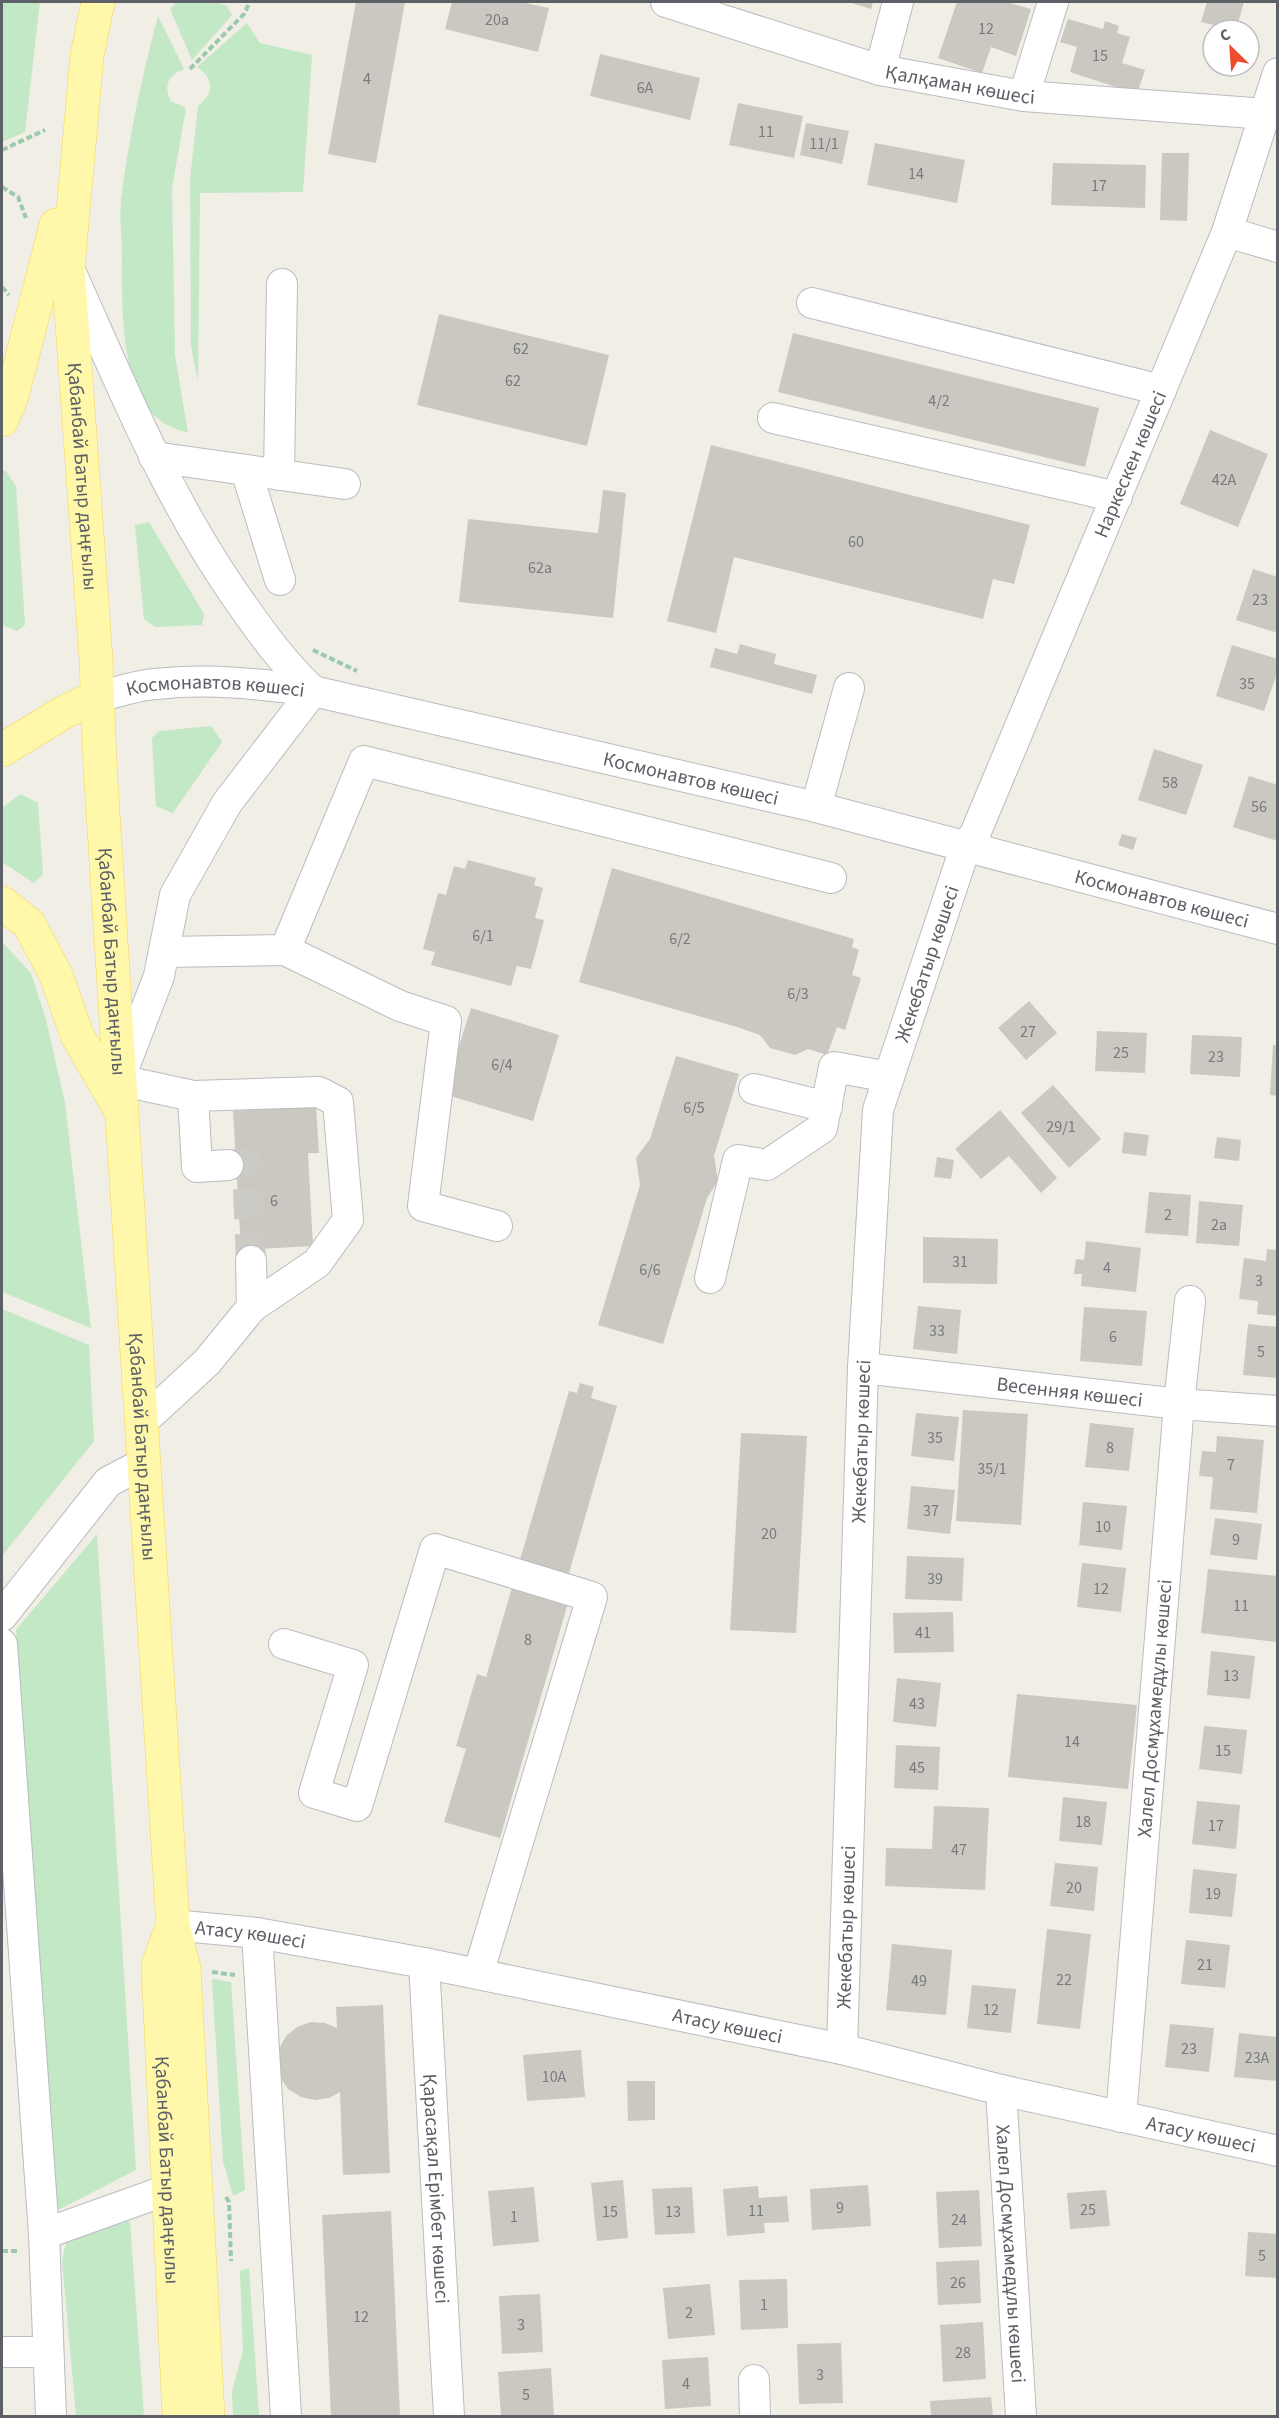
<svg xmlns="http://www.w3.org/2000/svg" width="1279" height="2418" font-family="'Source Sans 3',sans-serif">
<rect width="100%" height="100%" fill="#f0eee5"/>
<path fill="#c2e8c5" d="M2 2H40L25 132 2 142Z
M177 2H215L227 6 232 15 192 60 170 9Z
M158 16 184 69C168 75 163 86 171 101L186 108 172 188 175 355 188 433C176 429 166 426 156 417 119 384 122 300 122 255 122 237 119 218 121 200 129 137 142 76 158 16Z
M247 23 260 43 312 55 303 192 200 193 198 381 191 346 190 180 198 106C214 95 215 78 197 67Z
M5 470 16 486 25 625 17 631 2 625V472Z
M149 522 204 614 202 625 155 627 144 619 135 525Z
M211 726 222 742 173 813 156 806 152 738 159 731Z
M20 794 38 803 43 874 34 883 2 862V808Z
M2 942 31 973 46 1020 65 1103 91 1328 2 1292Z
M2 1309 89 1345 94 1441 2 1556Z
M97 1534 136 2170 56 2211 16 1630Z
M212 1979 231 1982 245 2190 233 2196 223 2161Z
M111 2216 130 2222 144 2416H76L62 2260 68 2235Z
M249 2268 259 2416H233L232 2391 243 2351 240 2271Z"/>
<path fill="#cbc8c2" d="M356 2H405L376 163 328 154Z
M452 2H521L549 8 538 52 445 29Z
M848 2H873L871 9Z
M957 2H1007L1031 9 1016 56 991 47 982 73 938 58Z
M1207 2H1244L1236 30 1201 22Z
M1068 19 1103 29 1105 21 1119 26 1117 33 1130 37 1122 63 1145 70 1137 94 1070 72 1077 47 1060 42Z
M600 54 700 78 690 120 590 96Z
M738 103 803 116 794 158 729 145Z
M806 123 849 131 842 164 800 155Z
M875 143 965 160 957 203 867 185Z
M1162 153H1189L1187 221 1160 220Z
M1053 163 1146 165 1145 208 1051 205Z
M439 314 609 355 587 446 417 405Z
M793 333 1099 408 1085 467 778 392Z
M1210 430 1268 454 1238 527 1180 504Z
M711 445 1030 525 1014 584 993 579 983 619 734 557 716 633 667 621Z
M603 490 626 493 613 618 459 602 468 519 598 533Z
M1253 569 1278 577V633L1236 620Z
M740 644 776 654 774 664 817 675 812 694 710 667 715 648 737 654Z
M1232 645 1278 659V670L1264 711 1216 696Z
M1154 749 1203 765 1186 815 1138 800Z
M1249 776 1278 785V841L1233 827Z
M1122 834 1137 838 1133 850 1118 845Z
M468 860 536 878 534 885 543 888 535 918 544 920 531 969 517 966 511 986 431 965 435 952 423 949 438 893 446 895 454 866 465 869Z
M612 868 854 939 852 947 859 950 852 975 861 978 845 1030 837 1027 827 1055 808 1049 795 1055 770 1048 760 1035 737 1027 579 982Z
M1029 1001 1057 1033 1026 1060 998 1028Z
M471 1008 559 1035 533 1121 444 1094Z
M1097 1031 1147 1033 1145 1073 1095 1071Z
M1192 1035 1242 1037 1240 1077 1190 1074Z
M1273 1045H1278V1096L1270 1095Z
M676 1056 739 1074 714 1156 718 1181 707 1198 663 1344 598 1325 640 1185 636 1158 650 1139Z
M1053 1085 1101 1139 1069 1168 1021 1113Z
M316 1106 319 1153H308L313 1246 241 1250 233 1111Z
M1000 1110 1057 1178 1041 1193 1009 1156 981 1179 955 1149Z
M1124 1132 1149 1135 1146 1156 1122 1153Z
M1217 1137 1241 1140 1239 1161 1214 1158Z
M937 1157 954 1160 951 1179 934 1177Z
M1149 1192 1191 1195 1188 1236 1145 1233Z
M1199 1201 1243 1205 1239 1246 1196 1243Z
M923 1237 998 1239 997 1284 923 1283Z
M1086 1241 1141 1248 1136 1292 1081 1286 1082 1274H1074L1076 1259 1084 1260Z
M1267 1249 1278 1250V1316L1257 1314 1258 1301 1239 1299 1244 1258 1266 1261Z
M918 1306 961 1310 957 1354 913 1349Z
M1084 1307 1147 1311 1142 1366 1080 1361Z
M1248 1324 1278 1327V1378L1243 1375Z
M580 1383 594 1387 591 1398 617 1406 561 1601 568 1603 500 1838 444 1822 466 1749 456 1746 477 1674 486 1677 569 1391 577 1393Z
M963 1410 1028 1414 1021 1525 956 1521Z
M916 1413 959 1417 954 1461 911 1456Z
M1090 1423 1134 1428 1129 1471 1085 1467Z
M741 1433 807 1436 796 1633 730 1630Z
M1217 1436 1264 1440 1257 1513 1210 1509 1213 1477 1199 1476 1202 1451 1216 1452Z
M911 1486 955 1490 950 1534 907 1529Z
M1083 1502 1127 1506 1122 1550 1079 1545Z
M1215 1518 1262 1524 1257 1560 1210 1555Z
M907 1556 964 1558 962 1601 905 1599Z
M1082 1563 1126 1568 1121 1612 1077 1607Z
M1208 1569 1278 1576 1277 1642 1201 1633Z
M953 1612 954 1652 894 1653 893 1613Z
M1211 1651 1255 1656 1250 1699 1207 1695Z
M897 1678 941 1683 936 1727 893 1722Z
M1017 1694 1137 1705 1128 1789 1008 1777Z
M1204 1726 1247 1730 1242 1774 1199 1769Z
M896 1745 940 1747 938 1790 894 1788Z
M1063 1797 1107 1802 1102 1845 1059 1841Z
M1197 1801 1240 1805 1236 1849 1192 1844Z
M934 1806 989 1808 985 1890 885 1886 886 1848 932 1849Z
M1055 1863 1098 1867 1094 1911 1050 1906Z
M1193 1869 1237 1874 1232 1917 1189 1913Z
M1047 1929 1091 1934 1080 2029 1037 2024Z
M1186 1940 1230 1945 1225 1988 1181 1984Z
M892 1944 952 1950 946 2015 886 2010Z
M972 1985 1016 1989 1011 2033 967 2028Z
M383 2005 390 2173 343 2175 340 2092 329 2098 315 2100 301 2097 288 2089 280 2077 279 2049 286 2036 297 2027 311 2022 325 2023 337 2028 336 2007Z
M1170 2024 1214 2028 1209 2072 1165 2067Z
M1239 2033 1278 2037V2081L1234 2077Z
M581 2050 585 2097 527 2101 523 2055Z
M627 2081H655V2120L628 2121Z
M623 2180 628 2238 597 2241 591 2183Z
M868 2185 871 2226 812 2230 810 2189Z
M758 2186 759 2198 787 2196 789 2222 764 2223 765 2233 727 2236 723 2189Z
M534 2187 539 2242 493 2246 488 2191Z
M692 2187 695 2233 655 2235 652 2189Z
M979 2190 982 2246 939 2248 936 2192Z
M1106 2190 1110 2226 1070 2229 1067 2193Z
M391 2211 400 2416H331L322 2215Z
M1248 2232 1278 2234V2278L1245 2276Z
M979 2260 981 2303 938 2305 936 2262Z
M787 2279 788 2328 741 2330 739 2280Z
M710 2284 715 2335 668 2339 663 2288Z
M540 2294 543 2352 502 2354 499 2296Z
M983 2322 986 2379 943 2382 940 2325Z
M841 2343 843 2403 799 2404 797 2344Z
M708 2357 711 2406 665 2409 662 2360Z
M551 2368 554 2416H501L498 2372Z
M991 2397 993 2416H931L930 2401Z"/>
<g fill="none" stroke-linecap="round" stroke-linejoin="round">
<path stroke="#cbcac5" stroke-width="30" stroke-dasharray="30 15" stroke-linecap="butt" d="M228 1165 247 1163 251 1261"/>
<g stroke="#babcc1" stroke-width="32">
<g id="minor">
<path id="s1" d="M666 2 880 70 1024 96 1266 114"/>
<path d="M880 70 898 2"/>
<path d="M1024 96 1053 2"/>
<path d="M1227 232 1278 247"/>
<path d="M71 273C121 384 164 491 233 592 258 628 281 661 313 691"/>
<path d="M812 303 1161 390"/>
<path d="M773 418 1117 497"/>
<path d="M154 457 345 484"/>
<path d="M246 470 280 580"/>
<path d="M279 475 282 284"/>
<path id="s2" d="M97 697C116 693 136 685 156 684 209 678 260 684 313 691L816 807 1278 929"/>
<path d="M816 807 849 688"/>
<path d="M285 950 400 1006 446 1021 423 1206 497 1226"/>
<path d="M164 952 285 950 364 761 831 878"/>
<path d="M754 1089 827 1107"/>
<path d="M193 1096 319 1092 338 1102 348 1220 317 1263 252 1307"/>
<path d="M228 1165 197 1167 193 1096 119 1080 159 976 175 895 227 803 313 691"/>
<path d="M710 1278 738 1160 767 1165 822 1128 834 1067 889 1077"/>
<path id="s3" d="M863 1368 1179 1404 1278 1411"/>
<path d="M141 1423 207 1362 252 1307 251 1261"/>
<path d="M2 1616 108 1482 144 1463"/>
<path d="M2 1644 44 2234 51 2416"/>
<path d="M284 1644 353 1665 314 1793 357 1806 435 1549 592 1597 478 1974"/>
<path id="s4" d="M173 1925 257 1933 424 1963 842 2049 1001 2090 1278 2151"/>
<path d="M257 1933 286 2416"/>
<path id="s5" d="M424 1963 449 2416"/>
<path id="s6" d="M842 2049 863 1368 878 1110 965 848 975 834 1227 232 1278 73"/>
<path id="s7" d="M1001 2090 1021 2416"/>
<path id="s8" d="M1121 2117 1179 1404 1190 1301"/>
<path d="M44 2234 167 2190"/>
<path d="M2 2352H47"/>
<path d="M754 2380 755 2416"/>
</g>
</g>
<g stroke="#f5d659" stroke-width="34">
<g id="major">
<path id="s9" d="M98 2 87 56 68 267 96 659 100 765 173 1925 184 1968 208 2416"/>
<path d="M2 420 12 396 56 225"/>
<path d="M2 750 66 711 97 697"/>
<path d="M2 903 29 924 56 975 77 1035 118 1106"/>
<path id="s10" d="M173 1925 158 1965 179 2416"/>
</g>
</g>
<path stroke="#9ac9ac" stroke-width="4" stroke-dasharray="6 3" stroke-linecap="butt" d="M190 69 244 14 250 2
M2 150 45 130
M2 187 18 197 26 218
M2 287 9 295
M313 650 357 671
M212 1972 235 1975
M226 2197 229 2202 231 2261
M2 2251H17"/>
<use href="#minor" stroke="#fff" stroke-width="30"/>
<use href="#major" stroke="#fff8ab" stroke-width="33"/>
</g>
<g text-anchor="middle" stroke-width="4.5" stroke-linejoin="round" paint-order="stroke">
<g font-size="16" fill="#787a7d">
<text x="497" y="25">20а</text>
<text x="986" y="34">12</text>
<text x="1100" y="61">15</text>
<text x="367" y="84">4</text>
<text x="645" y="93">6А</text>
<text x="766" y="137">11</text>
<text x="824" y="149">11/1</text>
<text x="916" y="179">14</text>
<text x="1099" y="191">17</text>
<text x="521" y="354">62</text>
<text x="513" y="386">62</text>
<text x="939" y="406">4/2</text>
<text x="1224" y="485">42А</text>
<text x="856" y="547">60</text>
<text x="540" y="573">62а</text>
<text x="1260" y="605">23</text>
<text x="1247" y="689">35</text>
<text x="1170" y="788">58</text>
<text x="1259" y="812">56</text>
<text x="483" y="941">6/1</text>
<text x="680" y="944">6/2</text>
<text x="798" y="999">6/3</text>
<text x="1028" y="1037">27</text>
<text x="1121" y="1058">25</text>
<text x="1216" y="1062">23</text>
<text x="502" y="1070">6/4</text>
<text x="694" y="1113">6/5</text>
<text x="1061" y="1132">29/1</text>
<text x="274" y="1206">6</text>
<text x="1168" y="1220">2</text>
<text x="1219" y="1230">2а</text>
<text x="960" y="1267">31</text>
<text x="1107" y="1273">4</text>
<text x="650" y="1275">6/6</text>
<text x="1259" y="1286">3</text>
<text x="937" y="1336">33</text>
<text x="1113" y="1342">6</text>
<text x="1261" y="1357">5</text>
<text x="935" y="1443">35</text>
<text x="1110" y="1453">8</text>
<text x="1231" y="1470">7</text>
<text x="992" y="1474">35/1</text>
<text x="931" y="1516">37</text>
<text x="1103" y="1532">10</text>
<text x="769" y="1539">20</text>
<text x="1236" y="1545">9</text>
<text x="935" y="1584">39</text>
<text x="1101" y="1594">12</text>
<text x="1241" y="1611">11</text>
<text x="923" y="1638">41</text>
<text x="528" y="1645">8</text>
<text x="1231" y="1681">13</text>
<text x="917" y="1709">43</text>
<text x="1072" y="1747">14</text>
<text x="1223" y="1756">15</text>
<text x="917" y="1773">45</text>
<text x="1083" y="1827">18</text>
<text x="1216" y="1831">17</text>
<text x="959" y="1855">47</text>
<text x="1074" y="1893">20</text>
<text x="1213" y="1899">19</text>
<text x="1205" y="1970">21</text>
<text x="1064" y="1985">22</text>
<text x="919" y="1986">49</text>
<text x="991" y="2015">12</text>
<text x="1189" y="2054">23</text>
<text x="1257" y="2063">23А</text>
<text x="554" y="2082">10А</text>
<text x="840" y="2213">9</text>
<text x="1088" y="2215">25</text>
<text x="756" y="2216">11</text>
<text x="610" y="2217">15</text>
<text x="673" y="2217">13</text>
<text x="514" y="2222">1</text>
<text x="959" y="2225">24</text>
<text x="1262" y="2261">5</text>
<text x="958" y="2288">26</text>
<text x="764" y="2310">1</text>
<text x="689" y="2318">2</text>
<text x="361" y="2322">12</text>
<text x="521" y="2330">3</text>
<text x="963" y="2358">28</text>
<text x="820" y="2380">3</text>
<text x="686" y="2389">4</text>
<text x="526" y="2400">5</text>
</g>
<g font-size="20" fill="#5d6066" stroke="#fff">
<text dy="7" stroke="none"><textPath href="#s1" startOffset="306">Қалқаман көшесі</textPath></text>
<text dy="7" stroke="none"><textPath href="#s6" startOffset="1634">Наркескен көшесі</textPath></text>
<text dy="7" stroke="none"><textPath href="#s9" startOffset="477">Қабанбай Батыр даңғылы</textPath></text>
<text dy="7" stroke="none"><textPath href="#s2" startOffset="120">Космонавтов көшесі</textPath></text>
<text dy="7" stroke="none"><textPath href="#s2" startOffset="606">Космонавтов көшесі</textPath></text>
<text dy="7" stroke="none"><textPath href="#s2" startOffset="1092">Космонавтов көшесі</textPath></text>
<text dy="7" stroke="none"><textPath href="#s9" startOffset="963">Қабанбай Батыр даңғылы</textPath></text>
<text dy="7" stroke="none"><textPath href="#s6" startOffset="1094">Жекебатыр көшесі</textPath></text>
<text dy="7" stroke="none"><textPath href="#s3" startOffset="208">Весенняя көшесі</textPath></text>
<text dy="7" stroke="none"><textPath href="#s6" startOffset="608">Жекебатыр көшесі</textPath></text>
<text dy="7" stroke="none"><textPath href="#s9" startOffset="1449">Қабанбай Батыр даңғылы</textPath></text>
<text dy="7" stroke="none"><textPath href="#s8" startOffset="410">Халел Досмұхамедұлы көшесі</textPath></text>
<text dy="7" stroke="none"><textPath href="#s6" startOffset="122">Жекебатыр көшесі</textPath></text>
<text dy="7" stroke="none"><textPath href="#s4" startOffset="78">Атасу көшесі</textPath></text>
<text dy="7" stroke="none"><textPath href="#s4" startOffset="564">Атасу көшесі</textPath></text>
<text dy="7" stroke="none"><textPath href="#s4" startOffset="1050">Атасу көшесі</textPath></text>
<text dy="7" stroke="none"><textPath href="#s10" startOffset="248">Қабанбай Батыр даңғылы</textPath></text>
<text dy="7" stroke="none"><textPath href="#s5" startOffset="226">Қарасақал Ерімбет көшесі</textPath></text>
<text dy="7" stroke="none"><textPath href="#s7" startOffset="164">Халел Досмұхамедұлы көшесі</textPath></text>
</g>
</g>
<rect width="1279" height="2418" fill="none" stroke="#5d6066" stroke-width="6"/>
<g transform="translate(1231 48) rotate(335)"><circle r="28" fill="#ffffff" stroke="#bebfc2" stroke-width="1.5"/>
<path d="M0-4.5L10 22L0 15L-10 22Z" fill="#ee4c2e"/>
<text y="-9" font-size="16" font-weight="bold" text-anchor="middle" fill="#5d6066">С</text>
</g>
</svg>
